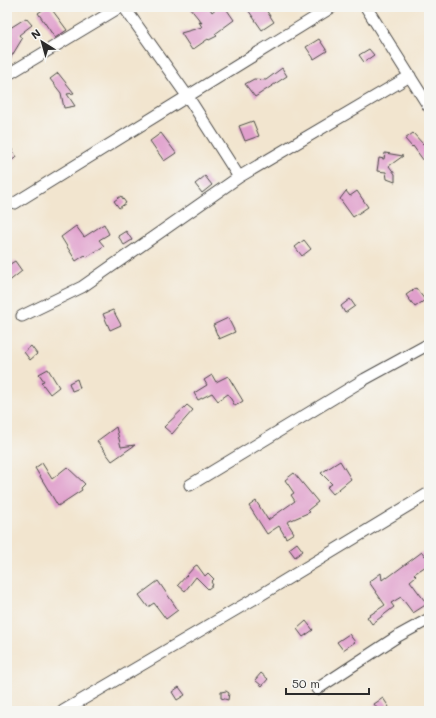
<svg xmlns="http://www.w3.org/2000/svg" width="436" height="718" font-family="Mali,sans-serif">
<rect width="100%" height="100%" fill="#f6f6f2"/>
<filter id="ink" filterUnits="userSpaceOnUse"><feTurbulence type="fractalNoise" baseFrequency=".025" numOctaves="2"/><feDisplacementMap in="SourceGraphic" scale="8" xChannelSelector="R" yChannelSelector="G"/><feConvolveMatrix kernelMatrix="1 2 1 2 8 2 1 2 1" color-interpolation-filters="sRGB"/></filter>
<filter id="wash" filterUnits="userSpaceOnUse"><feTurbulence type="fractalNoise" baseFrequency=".012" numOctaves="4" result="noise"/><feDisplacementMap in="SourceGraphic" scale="16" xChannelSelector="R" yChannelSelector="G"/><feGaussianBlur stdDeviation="0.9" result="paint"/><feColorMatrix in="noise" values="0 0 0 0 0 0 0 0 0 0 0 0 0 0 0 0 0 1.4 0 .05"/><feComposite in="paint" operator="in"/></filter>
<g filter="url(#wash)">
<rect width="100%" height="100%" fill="#f2e5cf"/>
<g id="blocks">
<path fill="#e09fcc" d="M47 7H50L67 30 55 38 38 13Z
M189 7H209L212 12 218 7H225L234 20 215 34 217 36 209 40 208 39 192 50 181 33 202 27 199 22 202 23Z
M246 7H264L274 22 262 30Z
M26 18 32 25 19 35 22 39 7 64V30Z
M319 39 327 51 314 59 306 47Z
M369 49 374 55 364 62 359 55Z
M282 68 287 76 255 97 245 84 254 79 266 80Z
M58 73 74 93 67 94 75 106 64 108 61 93 50 79Z
M253 121 259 136 245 141 239 126Z
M161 133 176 153 164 161 150 141Z
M413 133 423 144 429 139V168L413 146 412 147 405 139Z
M7 142 17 157 7 163Z
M385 153 403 156 389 166 395 174V182L387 179 386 172 377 171 379 158 384 159Z
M205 176 212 185 202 193 195 184Z
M346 191 350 196 357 191 368 207 353 217 340 199Z
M121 196 126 203 119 208 114 201Z
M104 224 109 234 99 240 104 246 87 257 85 255 76 261 61 237 76 226 84 237Z
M126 231 132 240 124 245 118 236Z
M304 240 311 249 302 256 295 247Z
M15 261 22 271 7 283V266Z
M416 288 425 300 415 307 406 295Z
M350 299 355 306 345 313 341 306Z
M113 310 121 325 110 330 103 314Z
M228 318 235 332 219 339 213 325Z
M31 346 37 354 30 360 24 352Z
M48 369 59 387 50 394 41 382 44 381 39 374Z
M212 375 216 382 228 376 243 401 235 406 228 394 218 401 212 393 198 400 194 393 207 385 204 380Z
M77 379 80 388 72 391 69 383Z
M187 405 193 410 172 434 164 427Z
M116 427 121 447 135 445 112 461 97 441Z
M340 461 351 479 333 494 327 487 332 484 321 473Z
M42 463 52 479 67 467 85 484 81 488 82 490 58 506 35 468Z
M294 473 318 502 308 510 310 512 287 522 294 533 286 538 279 526 267 534 249 506 256 501 268 520 295 501 291 495 294 493 285 480Z
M297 543 303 551 295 557 289 549Z
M422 552 425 556 429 553V564L414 574 416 576 410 581 427 604 413 613 401 597 391 603 394 607 372 624 367 617 385 605 369 582 381 573 382 580 386 577 387 578Z
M197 565 205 576 208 573 214 579 211 582 213 585 208 589 196 577 185 591 178 585 195 566Z
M158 581 178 610 166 619 154 603 148 607 139 595Z
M306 621 313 630 303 637 297 629Z
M349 634 355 642 343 650 337 642Z
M261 673 268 679 262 686 255 680Z
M179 687 185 695 177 700 172 692Z
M226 691 229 693 228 700 221 698V692Z
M383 698 389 707 383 711H379L374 704Z"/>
</g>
</g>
<g filter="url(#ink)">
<use href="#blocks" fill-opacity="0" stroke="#494744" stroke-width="1"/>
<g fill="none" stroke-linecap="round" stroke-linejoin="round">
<g stroke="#494744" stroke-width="13">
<path id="minor" d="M124 7 188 97 239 177
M366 7 429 107
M7 75 120 7
M15 203 332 7
M22 316 82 287 239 177 410 76
M190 485 365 379 429 344
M317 689 398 636 429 619
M63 711 259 596 429 493"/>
</g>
<use href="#minor" stroke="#fff" stroke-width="11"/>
</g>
</g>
<rect width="436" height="718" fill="none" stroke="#f6f6f2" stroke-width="24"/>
<g transform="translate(42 42) rotate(323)" stroke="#f6f6f2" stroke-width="3" paint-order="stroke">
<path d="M0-3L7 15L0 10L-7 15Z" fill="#2b2b2b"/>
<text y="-6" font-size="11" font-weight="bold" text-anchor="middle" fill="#2b2b2b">N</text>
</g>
<path d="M286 688v6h83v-6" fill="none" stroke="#2b2b2b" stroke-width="2"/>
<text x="292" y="688" font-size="12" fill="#2b2b2b" stroke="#f6f6f2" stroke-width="3" paint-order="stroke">50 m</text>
</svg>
